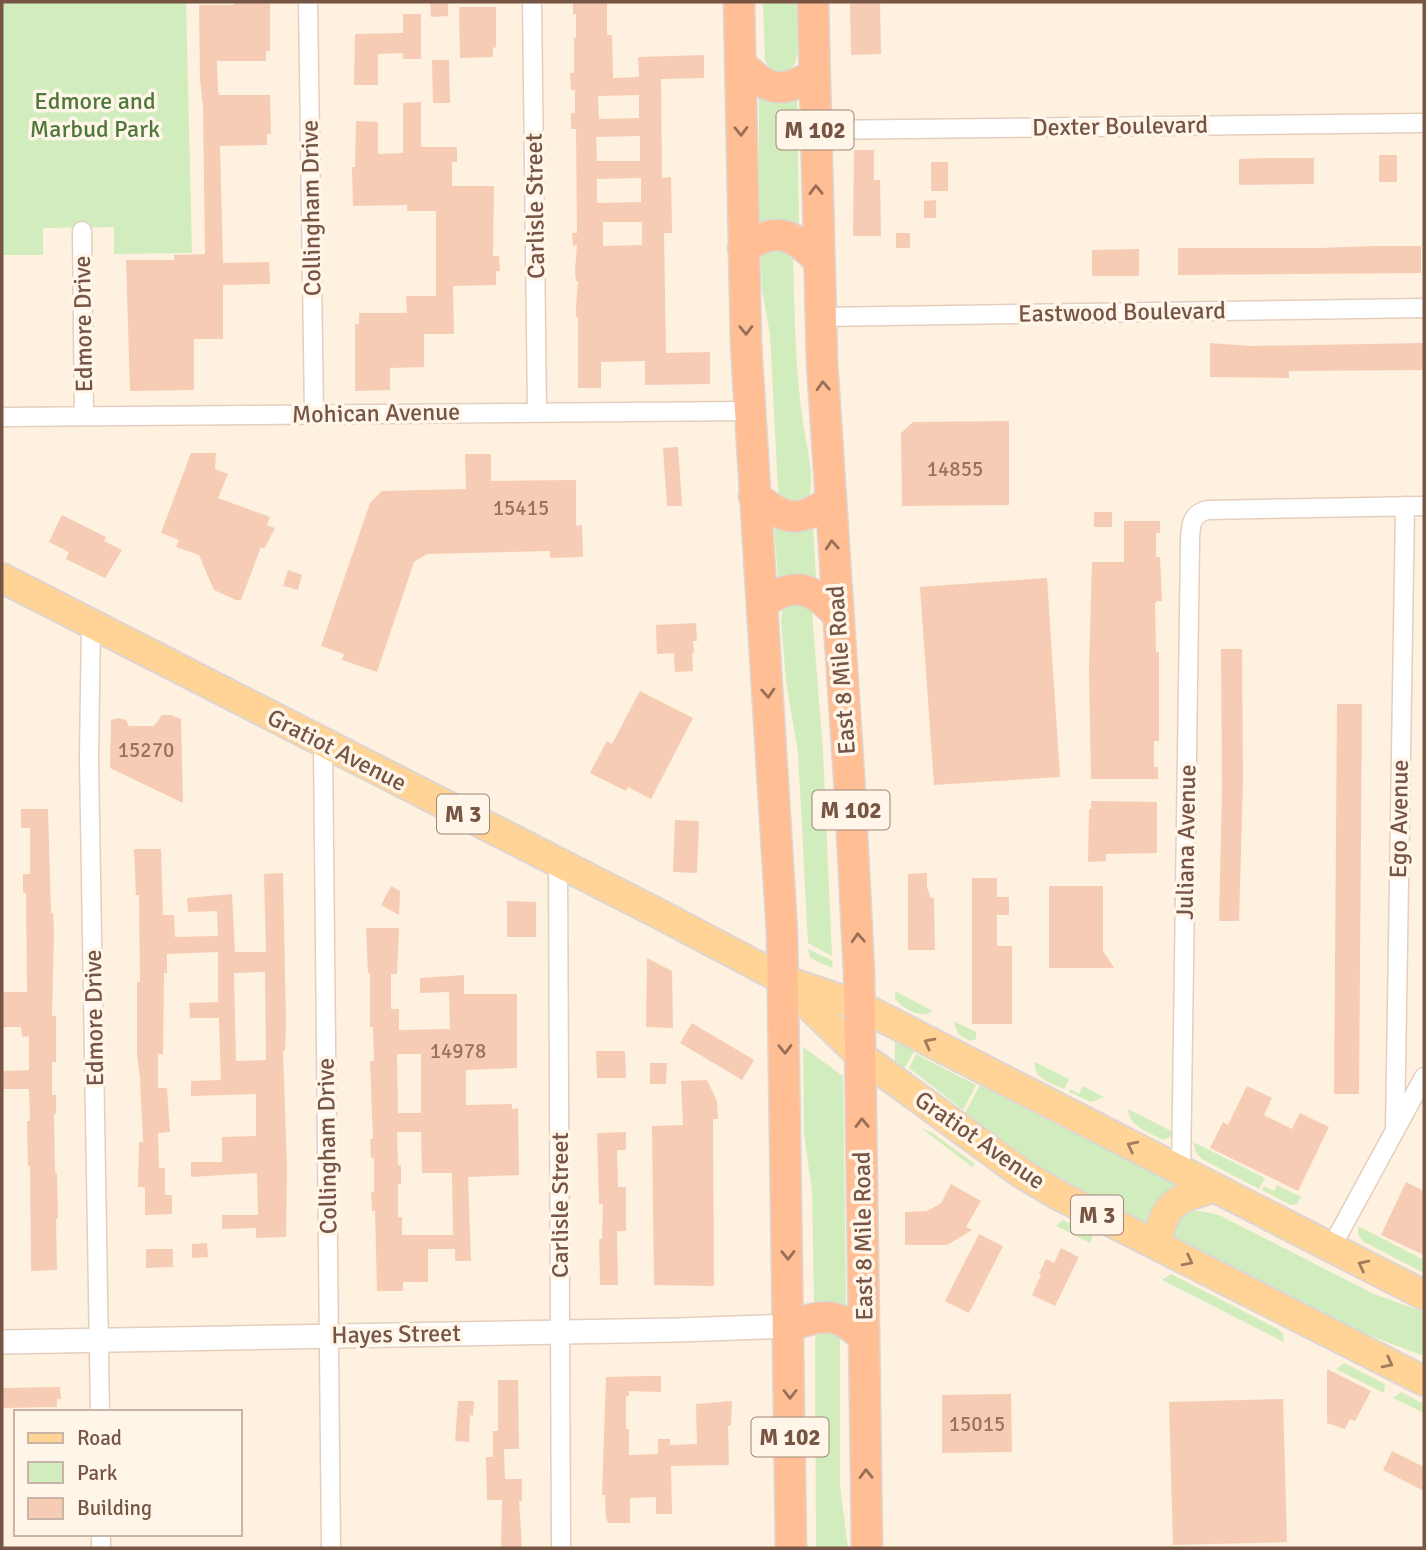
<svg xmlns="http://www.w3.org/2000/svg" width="1426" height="1550" font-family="Signika,sans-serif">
<rect width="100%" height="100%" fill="#fef1df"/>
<path fill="#d2edbd" d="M2 2H186L192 253 114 254V227L43 228V255H2Z
M763 2H796C797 22 805 60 787 73L771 72 765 60Z
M759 95 797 98 799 225 759 223Z
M769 247 791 253 793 259C795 322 795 384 807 446 810 462 814 485 808 499L796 505 780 496 778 488 770 335 762 289 761 261 762 255Z
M774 526H813L816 578H778Z
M791 601 810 607 812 612 823 751 832 956 808 943 798 753 786 681 781 620 783 607Z
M808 949 833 961 832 968 810 958Z
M895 991 933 1011C920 1019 905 1010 895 999Z
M953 1021 976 1032V1039L970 1041 959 1035Z
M895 1040 915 1050 904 1069 895 1061Z
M803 1047 843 1076 846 1307 814 1303 812 1190 804 1134Z
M916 1054 976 1085 963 1110 909 1068Z
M1035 1062 1069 1079 1064 1089C1052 1083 1032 1078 1035 1062Z
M981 1083 1176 1183V1188C1161 1197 1152 1207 1148 1224L1047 1172 964 1115Z
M1083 1086 1104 1097 1091 1102 1069 1092 1070 1089 1079 1094Z
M1128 1109 1173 1132 1172 1136 1163 1140C1149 1132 1129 1127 1128 1109Z
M921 1128 931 1132 975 1164 972 1167Z
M1193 1142 1265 1178 1259 1189 1202 1159 1196 1152Z
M1277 1185 1301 1197 1297 1204 1291 1205 1262 1190 1264 1186 1274 1191Z
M1199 1211 1219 1215 1374 1294 1424 1312V1356L1352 1329 1180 1241 1173 1233V1223L1186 1212Z
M1063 1220 1093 1235 1090 1243 1056 1226Z
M1358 1226 1424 1260V1273L1364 1242 1358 1235Z
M1171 1274 1278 1329 1283 1334 1284 1342 1162 1280Z
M821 1329 838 1334 840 1340V1485L848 1548H816L815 1339Z
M1344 1363 1385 1384 1384 1393 1336 1369Z
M1401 1392 1422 1403 1424 1413 1393 1398Z"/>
<path fill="#f6ccb4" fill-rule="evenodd" d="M234 2H270V51H266V61H217L218 90 219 95H270L271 134H267V145L220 146 223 263 269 262 270 284 223 285V339H194V390L130 391 126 260H174V255L205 254 203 106 200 80 199 5H234Z
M430 2H448V16L431 17Z
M573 2H607V35H612L613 78 639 77 638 57 704 55V78L661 79 662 178 671 177 672 233H664L666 353 710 352V384L645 385V361L601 362V388H578V317H576V306L578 281H576L575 270 577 245 573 246 572 233H577L576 129H571V113H575V90H571L570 73H574V38H576V14H573ZM639 95V118L599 119 598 96ZM640 136V161H597L596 137ZM641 178V202L597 203V179ZM603 222H642V245L603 246Z
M850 2H880L881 54 851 55Z
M459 7H496V47L493 48V57L460 58Z
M403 14H421V59H403V53L378 54V85H354L355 34 403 33Z
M432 60H449L450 103H433Z
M421 102V147H457V162H452V186H494L493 256H499L500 271H496V285L453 286 454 334H424V367L390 368V390L355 391V324H359V313H407L406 296H436V211H407V205L353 206 352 167H355L356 121 378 122V154L403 153V103Z
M854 150H874V180H880L881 236H853Z
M1379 155H1397V182H1379Z
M1267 158H1314V184L1239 185V159Z
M931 162H948V191H931Z
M936 200V218H924V201Z
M896 233H910V248H896Z
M1375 246H1421V273L1178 275V248H1319Z
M1139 249V276H1092V250Z
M1210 343 1250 346 1424 343V370L1289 371V378L1210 377Z
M1009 421V505L902 506 901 433 913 422Z
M678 447 682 506H667L663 448Z
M191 453H216L215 469 228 474 218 498 270 517 267 525 275 528 264 549 261 547 241 600H236L214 590 199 555 176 547 179 540 161 533Z
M465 454H491V481L576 480V526L582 525 583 557 550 558V551L427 554 414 562 377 672 342 660 344 654 321 646 370 503 382 491 466 489Z
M1094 512H1112V527H1094Z
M62 515 106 537 104 541 122 550 105 578 66 559 69 552 49 542Z
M1124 521H1160V533H1156V557H1160L1162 601H1157L1155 604 1156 652H1159V741H1154V767H1158V779H1091L1089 669 1092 562H1124Z
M288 570 302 575 298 590 283 586Z
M1047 578 1060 777 934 785 920 587Z
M696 623 697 641H693L694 653H692L693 671 675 672 674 653 657 654 656 625Z
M1221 649H1242L1243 780 1239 921H1219L1222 789Z
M640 691 693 718 651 799 628 787 626 791 590 773 607 741 612 744Z
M1337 704H1362L1359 1094H1334Z
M162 715H171L181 719 183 803 110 768 111 720 119 718 126 720 129 726H154Z
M1091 801 1157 802V853L1106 854V861L1088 862 1089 809H1091Z
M21 809H48L51 913H53L54 932 52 1016H56V1062H52V1095H56V1114H54L55 1173H57L58 1219H56L57 1270 31 1271 30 1166H28L27 1121H30L29 1089H2V1071L29 1070V1036L22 1037 21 1027H2V992H27L26 893H23V874H30V828H21Z
M675 820 699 821 697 873 673 872Z
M134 849H161L163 915H174L175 937 218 936 217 911 188 912 187 898 232 894 235 952H266L264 874 283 873 286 1024 285 1051H283L287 1167 286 1237 256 1238V1228L222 1229V1215H258L257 1173 191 1177V1162H222V1137L256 1136V1094L191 1096V1081L221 1080 219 1018H190L189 1003 218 1002V952L167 954V973H164L163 1054H158V1088H167L170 1132 158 1133 159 1168H165V1195H172V1214L145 1215V1187H138L139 1142H143L140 1079 137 1054V982H140L139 895H136ZM265 972 266 1060 236 1061 234 973Z
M927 873V887L931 898H934L935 950H908V874Z
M972 878H997V897H1009V915H997V946H1012V1024H972Z
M391 886 400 891 399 915 381 905Z
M1049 886H1103V951L1114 968H1049Z
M507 901 536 902V937H507Z
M366 928H399L397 974H391V1009H399V1030L450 1029 449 992 420 993V978L464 975V994H517V1068L466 1070V1105L512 1104V1109L518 1108 519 1175 468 1177 471 1261H455V1249H428V1282H403V1291H377L375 1211H372L371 1192H374V1158H371L370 1139H373L370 1061H374L373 1027H370V973H368ZM397 1054H421V1113H398ZM397 1132H421L422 1173H452L453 1235H402V1217H398V1184H401V1165H398Z
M647 958 672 971 673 1028 646 1027Z
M692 1023 754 1060 742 1080 680 1043Z
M596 1051H625L626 1078H597Z
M650 1063H667L666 1084H650Z
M707 1080 717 1101 718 1119H713L714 1286 654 1285 652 1126 683 1125 681 1081Z
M1247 1086 1272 1098 1264 1115 1292 1129 1300 1113 1329 1127 1298 1191 1210 1148 1223 1122 1228 1125Z
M626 1132V1150H617L618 1187H626V1231H617L618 1285H600L599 1239H602L603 1204H599L597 1133Z
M1406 1182 1424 1191V1255L1381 1235Z
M951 1184 981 1201 966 1227 972 1230 947 1245H905V1212L926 1211 931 1209 941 1203Z
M979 1234 1003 1246 969 1313 945 1301Z
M207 1243 208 1257 192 1258V1244Z
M1061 1248 1079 1257 1055 1306 1032 1295 1041 1275 1039 1274 1046 1259 1054 1263Z
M146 1249H173V1267L146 1268Z
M1327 1369 1371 1391 1355 1421 1350 1419 1345 1429 1327 1423Z
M646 1376H661V1392L629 1391V1396H626V1429H629V1455L658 1454V1439H670V1445L697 1444 696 1404 732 1401 731 1426H728L729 1465 671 1466 672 1514H656V1497L630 1498V1523H608L606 1518 605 1495H602L606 1377Z
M498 1380H518L519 1449H504L505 1479H522V1501H519L522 1548H501L502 1500H487L486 1457H493V1431H498Z
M60 1387 61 1399H57V1407L2 1408V1388Z
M1011 1394 1012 1452 942 1453V1395Z
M1283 1399 1287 1542 1173 1545 1169 1402Z
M458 1401H474L473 1416 470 1415 469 1442 455 1441Z
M1392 1451 1424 1467V1491L1383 1470Z"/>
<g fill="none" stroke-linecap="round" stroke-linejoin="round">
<g stroke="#e5cebd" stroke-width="21">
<path id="minor" d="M308 2 314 414
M532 2 537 411
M815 130 1424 123
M82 231 84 416
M821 317 1424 308
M2 417 749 411
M91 624 89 758 100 1412
M323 743 331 1548
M558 862 561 1548
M1395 1131 1405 506
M1181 1172 1190 544C1190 529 1190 513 1208 510L1424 506
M1331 1248 1424 1077
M101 1534V1548"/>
</g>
<g stroke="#e5cebd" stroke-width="26">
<path id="tertiary" d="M2 1342 677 1330 789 1326"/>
</g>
<g stroke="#ded6d2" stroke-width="32">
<path id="primary" d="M2 578 663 916 784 980 860 1006 1424 1295
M788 985 861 1056 1021 1173 1058 1195 1424 1381
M1157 1245C1163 1204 1176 1198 1214 1188"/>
</g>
<g stroke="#ded6d2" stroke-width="33">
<path id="trunk" d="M739 2 746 344 782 932 791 1548
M813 2 822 362 850 792 859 972 867 1548
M740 63C766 90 780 95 814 75
M743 248C777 227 790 232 818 259
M754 496C786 520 795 524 830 502
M762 604C793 580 812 587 837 614
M789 1326C824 1314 838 1311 864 1338"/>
</g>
<use href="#minor" stroke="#fff" stroke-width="18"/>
<use href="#tertiary" stroke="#fff" stroke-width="23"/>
<use href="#primary" stroke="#ffd496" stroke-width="28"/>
<use href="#trunk" stroke="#ffbe93" stroke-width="30"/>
</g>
<defs><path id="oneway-chevron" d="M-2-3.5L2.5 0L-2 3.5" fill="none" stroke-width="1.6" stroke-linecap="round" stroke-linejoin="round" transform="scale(1.75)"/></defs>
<g stroke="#996f58">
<use href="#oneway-chevron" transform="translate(741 131) rotate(89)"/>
<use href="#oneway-chevron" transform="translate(816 190) rotate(-91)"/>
<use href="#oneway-chevron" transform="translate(746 330) rotate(89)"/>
<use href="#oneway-chevron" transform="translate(823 386) rotate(-93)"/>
<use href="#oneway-chevron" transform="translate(832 545) rotate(-94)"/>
<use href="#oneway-chevron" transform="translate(768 693) rotate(86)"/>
<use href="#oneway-chevron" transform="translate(858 938) rotate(-93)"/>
<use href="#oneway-chevron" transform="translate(785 1049) rotate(89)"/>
<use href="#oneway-chevron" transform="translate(862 1123) rotate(-91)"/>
<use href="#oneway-chevron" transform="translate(788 1255) rotate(89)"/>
<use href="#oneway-chevron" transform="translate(790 1394) rotate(90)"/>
<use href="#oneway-chevron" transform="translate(866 1474) rotate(-91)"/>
</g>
<g stroke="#a07b5d">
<use href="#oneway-chevron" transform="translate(929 1043) rotate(-152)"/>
<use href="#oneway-chevron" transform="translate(1132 1146) rotate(-153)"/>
<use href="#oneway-chevron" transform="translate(1188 1261) rotate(27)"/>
<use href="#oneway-chevron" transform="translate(1363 1265) rotate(-153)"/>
<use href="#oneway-chevron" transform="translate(1388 1363) rotate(27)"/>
</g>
<g text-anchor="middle" stroke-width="7" stroke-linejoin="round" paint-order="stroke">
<g font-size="21" fill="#977361">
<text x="955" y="476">14855</text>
<text x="521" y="515">15415</text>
<text x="146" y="757">15270</text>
<text x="458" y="1058">14978</text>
<text x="977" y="1431">15015</text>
</g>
<g fill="#fff5e8" stroke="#a08576" stroke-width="2">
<rect x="776.5" y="110.5" width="77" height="39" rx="5"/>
<rect x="812.5" y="790.5" width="77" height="39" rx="5"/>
<rect x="437" y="794.5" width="52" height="39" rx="5"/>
<rect x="1071" y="1195.5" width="52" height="39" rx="5"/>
<rect x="751.5" y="1417.5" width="77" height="39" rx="5"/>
</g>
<g font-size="23" font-weight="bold" fill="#775545">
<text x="815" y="138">M 102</text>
<text x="851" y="818">M 102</text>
<text x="463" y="822">M 3</text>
<text x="1097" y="1223">M 3</text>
<text x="790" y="1445">M 102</text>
</g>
<g font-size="24" fill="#4e7839" stroke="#fff5e8">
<text x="95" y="109">Edmore and<tspan x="95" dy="28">Marbud Park</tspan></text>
</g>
<g font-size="24" fill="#775545" stroke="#fff5e8">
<text transform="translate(1120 126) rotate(-1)" y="8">Dexter Boulevard</text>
<text transform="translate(535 206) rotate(-91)" y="8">Carlisle Street</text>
<text transform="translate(311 208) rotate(-91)" y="8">Collingham Drive</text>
<text transform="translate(1122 312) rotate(-1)" y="8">Eastwood Boulevard</text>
<text transform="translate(83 324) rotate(-91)" y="8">Edmore Drive</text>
<text transform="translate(376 413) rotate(-1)" y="8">Mohican Avenue</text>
<text transform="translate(841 670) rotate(-94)" y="8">East 8 Mile Road</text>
<text transform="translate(337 750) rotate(27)" y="8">Gratiot Avenue</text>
<text transform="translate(1399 819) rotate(-89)" y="8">Ego Avenue</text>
<text transform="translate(1186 842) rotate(-89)" y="8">Juliana Avenue</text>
<text transform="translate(94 1018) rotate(-91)" y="8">Edmore Drive</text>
<text transform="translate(980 1140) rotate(35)" y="8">Gratiot Avenue</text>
<text transform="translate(327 1146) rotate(-91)" y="8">Collingham Drive</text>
<text transform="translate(560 1205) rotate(-90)" y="8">Carlisle Street</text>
<text transform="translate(863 1236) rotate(-91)" y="8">East 8 Mile Road</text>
<text transform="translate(396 1334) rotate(-1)" y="8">Hayes Street</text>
</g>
</g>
<rect width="1426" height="1550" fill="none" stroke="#775545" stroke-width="7"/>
<rect x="14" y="1410" width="228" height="126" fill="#fff5e8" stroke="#c9b5a7" stroke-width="2"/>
<rect x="28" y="1433" width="35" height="10" fill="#ffd496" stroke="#c9b5a7" stroke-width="2"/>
<text x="77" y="1445" font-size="21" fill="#775545">Road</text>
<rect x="28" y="1462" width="35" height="21" fill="#d2edbd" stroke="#c9b5a7" stroke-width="2"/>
<text x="77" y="1480" font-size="21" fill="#775545">Park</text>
<rect x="28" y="1498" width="35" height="21" fill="#f6ccb4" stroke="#c9b5a7" stroke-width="2"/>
<text x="77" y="1515" font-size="21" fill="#775545">Building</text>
</svg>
